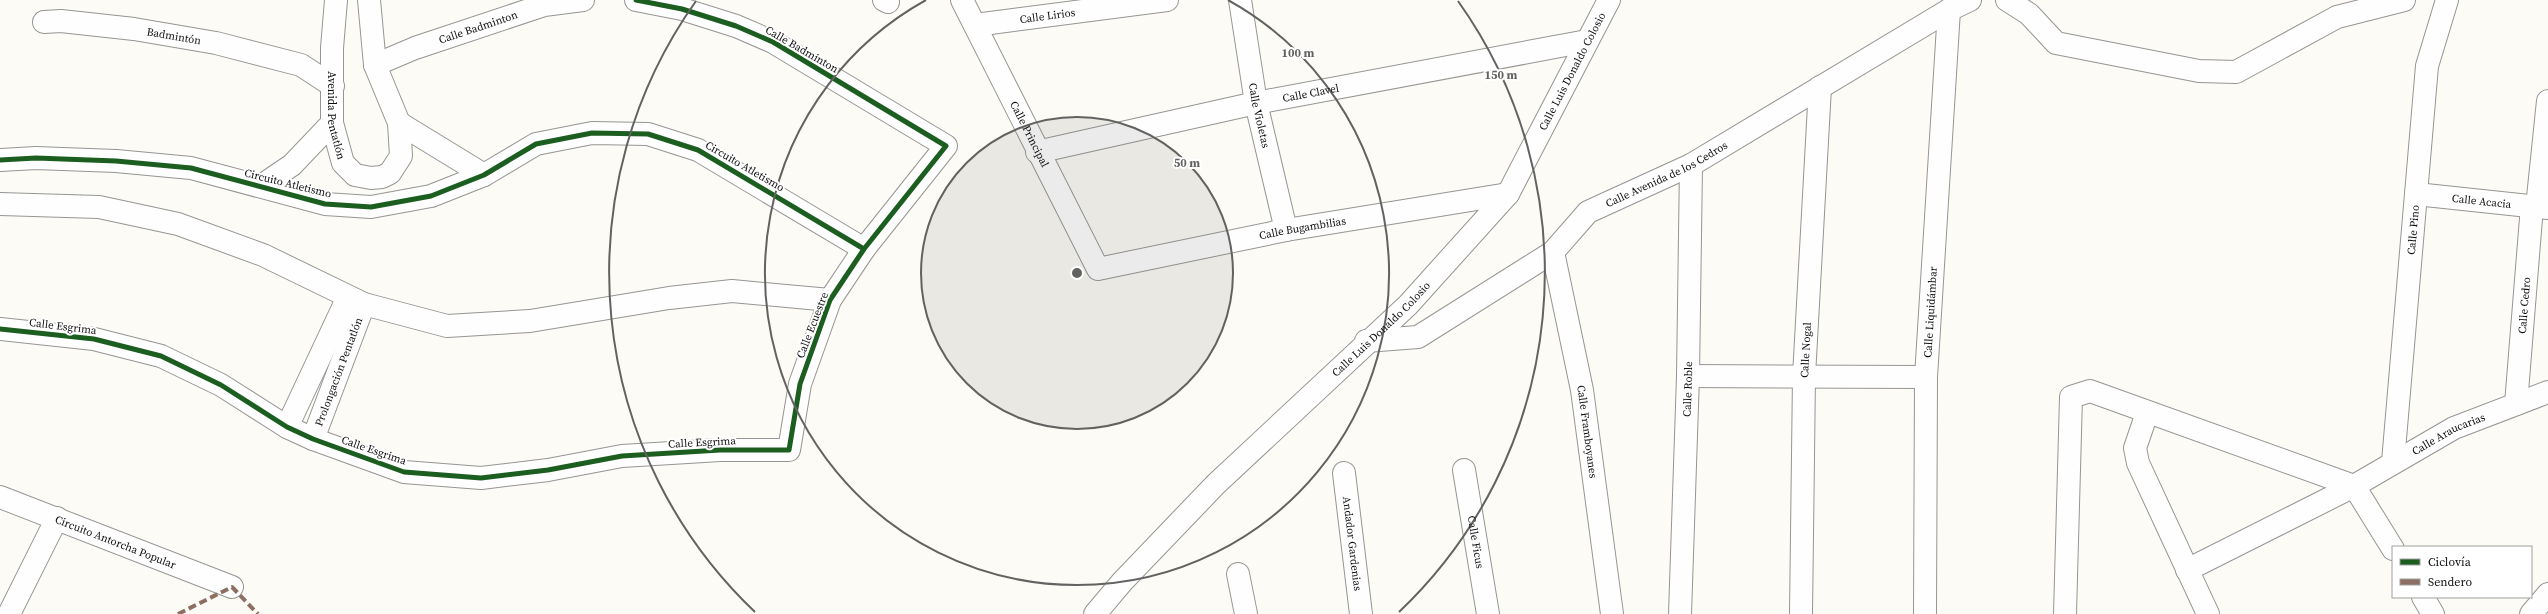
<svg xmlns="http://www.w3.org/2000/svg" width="2548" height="614" font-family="'Source Serif 4',serif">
<rect width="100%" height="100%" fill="#fcfbf5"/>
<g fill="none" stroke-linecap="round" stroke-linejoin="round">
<g stroke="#969593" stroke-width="24">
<g id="minor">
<path id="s1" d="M336 0 332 48V123L343 163 355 175 371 178 382 177 390 173 401 156 399 123 375 65 369 0"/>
<path d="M884 0 888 2"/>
<path id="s2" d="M962 0 1098 269 1286 230 1508 194"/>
<path id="s3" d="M1240 0 1256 103 1286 230"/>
<path d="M2007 0 2029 14 2056 43 2199 71 2236 72 2337 17 2404 0"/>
<path id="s4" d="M44 22 61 21 134 29 216 43 301 65 333 86"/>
<path id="s5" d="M975 25 1167 0"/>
<path id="s6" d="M375 65 415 48 544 5 583 0"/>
<path d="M399 123 484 175"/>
<path id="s7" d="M1037 152 1256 103 1587 41"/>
<path d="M0 160 36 158 116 161 191 168 325 204 371 207 431 196 484 175 536 144 592 133 648 134 698 150 864 249"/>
<path d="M261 186 292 165 332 123"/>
<path id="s8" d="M2416 194 2548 208"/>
<path d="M0 204 99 207 178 224 263 255 364 304 447 326 530 321 669 298 732 291 830 300"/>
<path d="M2537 207 2548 101"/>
<path id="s9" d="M1553 252 1582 390 1612 614"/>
<path d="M0 329 94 339 161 356 221 385 287 427 313 439 404 472 481 478 548 470 622 456 720 450H789L800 384 830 300 864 249 946 146 773 42 736 26 682 9 636 0"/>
<path id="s10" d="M1366 341 1418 337 1553 252 1588 212 1691 165 1949 10 1970 0"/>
<path d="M1688 376 1926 377"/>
<path id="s11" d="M2516 404 2532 206"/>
<path d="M2147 413 2135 448 2138 463 2208 614"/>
<path d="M287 427 348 297"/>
<path id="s12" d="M313 439 364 304"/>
<path id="s13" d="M2393 462 2427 66 2447 0"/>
<path id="s14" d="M1464 470 1488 614"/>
<path id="s15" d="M1344 473 1361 614"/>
<path id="s16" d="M0 497 232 587"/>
<path id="s17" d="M2187 570 2354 486 2454 428 2548 392"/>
<path d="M1238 574 1246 614"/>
<path d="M2423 597 2433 614"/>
<path d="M9 614 57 518"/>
<path id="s18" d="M1095 614 1122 582 1216 484 1408 305 1508 194 1609 0"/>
<path id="s19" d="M1680 614 1688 376 1691 165"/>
<path id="s20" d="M1801 614 1804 376 1820 87"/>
<path id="s21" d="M1925 614 1926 377 1949 10"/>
<path d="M2065 614 2071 397 2090 391 2354 486 2393 549"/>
<path d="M2531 614 2548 594"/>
</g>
</g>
<use href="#minor" stroke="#fffefe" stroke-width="22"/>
<path stroke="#8d6e63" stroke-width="4" stroke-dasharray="8 4" stroke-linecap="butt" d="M178 614 232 587 258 614"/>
<g stroke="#fff" stroke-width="8">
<path id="cycleway" d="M0 160 36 158 116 161 191 168 325 204 371 207 431 196 484 175 536 144 592 133 648 134 698 150 864 249
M0 329 94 339 161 356 221 385 287 427 313 439 404 472 481 478 548 470 622 456 720 450H789L800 384 830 300 864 249 946 146 773 42 736 26 682 9 636 0"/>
</g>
<use href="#cycleway" stroke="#1b5e20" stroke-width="5"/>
</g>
<circle cx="1077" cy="273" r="156" fill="#626260" fill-opacity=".12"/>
<g fill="none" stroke="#626260" stroke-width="2">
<circle cx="1077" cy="273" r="156"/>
<path d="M1228 0A312 312 0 1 1 926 0"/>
<path d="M755 612A468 468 0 0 1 696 1M1458 1A468 468 0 0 1 1399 612"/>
</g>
<g text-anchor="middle" stroke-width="4" stroke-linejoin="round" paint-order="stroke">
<g font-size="11" fill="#0f0f0f" stroke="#fff">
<text dy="4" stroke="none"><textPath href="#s5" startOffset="73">Calle Lirios</textPath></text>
<text dy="4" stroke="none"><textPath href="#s6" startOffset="110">Calle Badminton</textPath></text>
<text dy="4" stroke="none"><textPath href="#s4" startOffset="131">Badmintón</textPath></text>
<text transform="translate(802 49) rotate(30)" y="4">Calle Badminton</text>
<text dy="4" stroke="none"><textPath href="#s18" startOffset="728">Calle Luis Donaldo Colosio</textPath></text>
<text dy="4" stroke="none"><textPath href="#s7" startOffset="280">Calle Clavel</textPath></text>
<text dy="4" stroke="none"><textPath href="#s1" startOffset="116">Avenida Pentatlón</textPath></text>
<text dy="4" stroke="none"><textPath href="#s3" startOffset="117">Calle Violetas</textPath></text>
<text dy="4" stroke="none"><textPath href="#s2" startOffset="150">Calle Principal</textPath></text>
<text transform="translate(745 166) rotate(30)" y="4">Circuito Atletismo</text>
<text dy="4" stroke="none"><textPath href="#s10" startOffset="352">Calle Avenida de los Cedros</textPath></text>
<text transform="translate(288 183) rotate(14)" y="4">Circuito Atletismo</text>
<text dy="4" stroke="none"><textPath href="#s8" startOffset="66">Calle Acacia</textPath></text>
<text dy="4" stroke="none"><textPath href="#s2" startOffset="510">Calle Bugambilias</textPath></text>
<text dy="4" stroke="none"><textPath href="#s13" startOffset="233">Calle Pino</textPath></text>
<text dy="4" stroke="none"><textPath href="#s11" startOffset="99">Calle Cedro</textPath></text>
<text dy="4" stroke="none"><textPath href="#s21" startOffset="302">Calle Liquidámbar</textPath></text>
<text transform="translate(812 325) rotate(-69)" y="4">Calle Ecuestre</text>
<text transform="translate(63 326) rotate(7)" y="4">Calle Esgrima</text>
<text dy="4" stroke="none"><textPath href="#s18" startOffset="404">Calle Luis Donaldo Colosio</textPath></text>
<text dy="4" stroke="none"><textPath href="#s20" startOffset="264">Calle Nogal</textPath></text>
<text dy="4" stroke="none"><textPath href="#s12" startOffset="72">Prolongación Pentatlón</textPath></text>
<text dy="4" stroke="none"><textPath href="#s19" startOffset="225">Calle Roble</textPath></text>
<text dy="4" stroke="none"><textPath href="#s9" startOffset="183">Calle Framboyanes</textPath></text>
<text dy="4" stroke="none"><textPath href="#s17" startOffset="295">Calle Araucarias</textPath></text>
<text transform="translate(702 442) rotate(-3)" y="4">Calle Esgrima</text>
<text transform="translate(374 450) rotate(19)" y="4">Calle Esgrima</text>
<text dy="4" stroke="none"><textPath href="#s16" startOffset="124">Circuito Antorcha Popular</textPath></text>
<text dy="4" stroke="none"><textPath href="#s14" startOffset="73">Calle Ficus</textPath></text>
<text dy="4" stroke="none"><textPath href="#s15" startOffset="71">Andador Gardenias</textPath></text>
</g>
</g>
<circle cx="1077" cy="273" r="6" fill="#626260" stroke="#fff" stroke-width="2"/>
<g font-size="12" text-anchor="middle" font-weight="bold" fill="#626260" stroke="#fff" stroke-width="4" stroke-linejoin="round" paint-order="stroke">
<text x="1298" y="57">100 m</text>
<text x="1501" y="79">150 m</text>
<text x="1187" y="167">50 m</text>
</g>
<rect x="2392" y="546" width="140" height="52" fill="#ffffff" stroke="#9f9f9f"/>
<rect x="2400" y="559" width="20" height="6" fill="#1b5e20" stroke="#9f9f9f"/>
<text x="2428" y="566" font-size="12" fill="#0f0f0f">Ciclovía</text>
<rect x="2400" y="579" width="20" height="6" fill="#8d6e63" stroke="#9f9f9f"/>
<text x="2428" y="586" font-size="12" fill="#0f0f0f">Sendero</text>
</svg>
